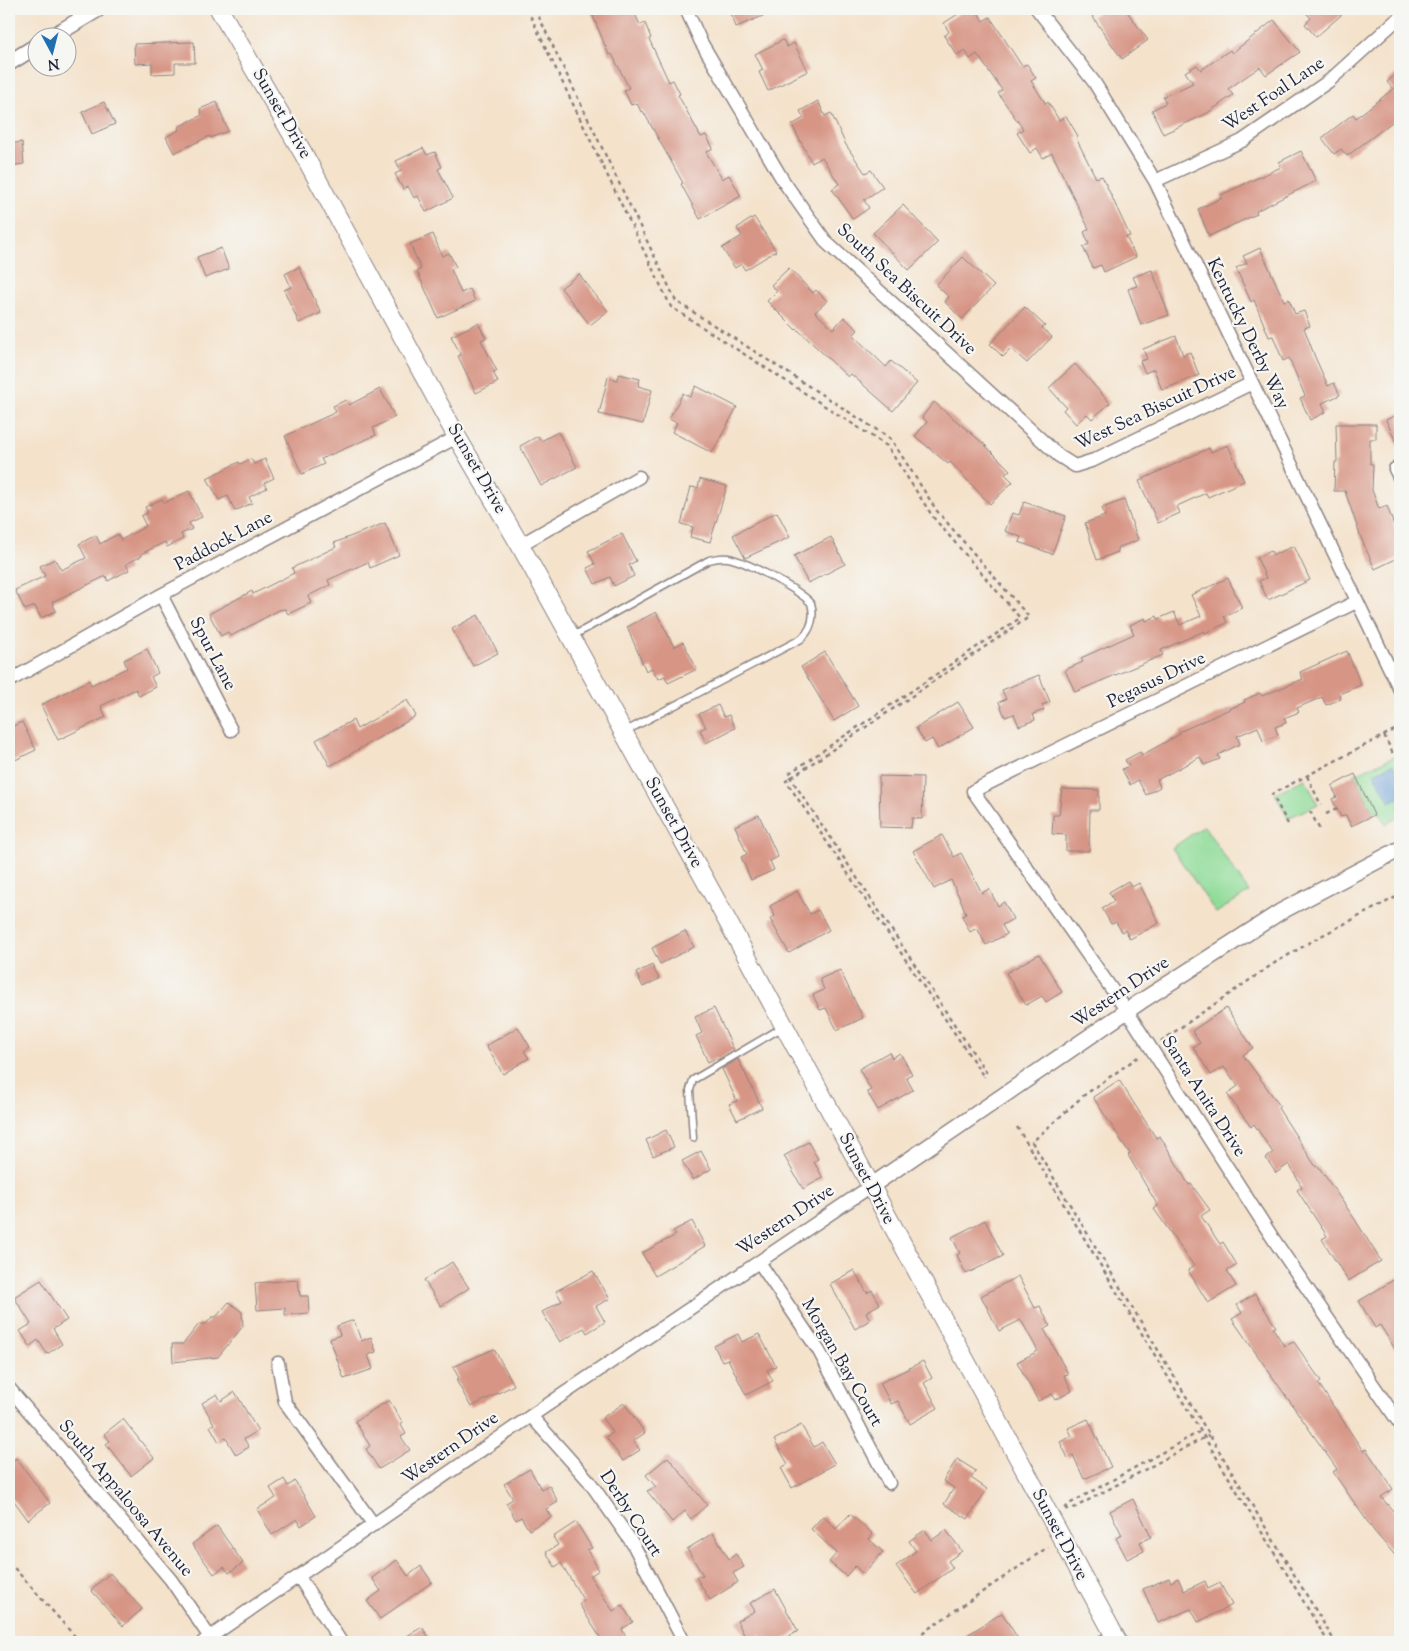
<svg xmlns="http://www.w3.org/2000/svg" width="1409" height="1651" viewBox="0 0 1409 1651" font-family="'Sorts Mill Goudy',serif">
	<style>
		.green { fill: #90dc99; stroke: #597f6a }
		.water { fill: #6b9ed6; stroke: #466088 }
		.building { fill: #d79585 }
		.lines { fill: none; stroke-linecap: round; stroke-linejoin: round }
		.service-casing { stroke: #8b8283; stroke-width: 9 }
		.minor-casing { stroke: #8b8283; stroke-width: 15 }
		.tertiary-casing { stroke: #8b8283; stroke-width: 18 }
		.secondary-casing { stroke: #8b8283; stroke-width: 20 }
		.path { stroke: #8b8283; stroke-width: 2.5; stroke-dasharray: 4 4; stroke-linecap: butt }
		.service { stroke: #fff; stroke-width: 6 }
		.minor { stroke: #fff; stroke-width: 12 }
		.tertiary { stroke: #fff; stroke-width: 15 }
		.secondary { stroke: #fff; stroke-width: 18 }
		.labels { text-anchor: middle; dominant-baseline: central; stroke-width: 4.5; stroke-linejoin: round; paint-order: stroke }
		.street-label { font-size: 18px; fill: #22223b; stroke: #f6f6f2 }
	</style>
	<rect width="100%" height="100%" fill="#f6f6f2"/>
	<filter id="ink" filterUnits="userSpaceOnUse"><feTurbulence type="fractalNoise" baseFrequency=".02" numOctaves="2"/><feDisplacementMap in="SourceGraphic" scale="10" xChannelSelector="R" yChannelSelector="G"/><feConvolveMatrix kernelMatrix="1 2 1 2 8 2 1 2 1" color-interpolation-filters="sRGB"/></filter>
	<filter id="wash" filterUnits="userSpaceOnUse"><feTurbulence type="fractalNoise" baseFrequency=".0096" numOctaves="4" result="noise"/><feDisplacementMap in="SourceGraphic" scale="20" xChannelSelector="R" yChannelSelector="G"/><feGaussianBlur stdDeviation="1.12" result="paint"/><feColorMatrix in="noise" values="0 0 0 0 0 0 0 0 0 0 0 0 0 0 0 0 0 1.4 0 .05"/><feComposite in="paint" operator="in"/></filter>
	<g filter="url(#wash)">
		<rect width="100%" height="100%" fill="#f4e2cb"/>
		<path class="green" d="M1398,755L1400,759V816L1386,824L1378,811L1373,812L1355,774Z
			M1305,779L1318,804L1288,818L1275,793Z
			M1204,826L1249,892L1216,913L1172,848Z"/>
		<path class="water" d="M1393,764L1400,779V797L1390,802L1374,773Z"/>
		<g id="blocks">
			<path class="building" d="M590,9H633L640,25L645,23L651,38L649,39L669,82L673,80L680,94L678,95L701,137L706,135L713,148L706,152L722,179L729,175L741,196L700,219L681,184L683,183L643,111L641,112L637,103L631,105L624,90L629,88L612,54L609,55Z
				M729,9H780L736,27Z
				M966,9H976L983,21L990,17L1022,66L1027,64L1036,78L1031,81L1046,104L1048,102L1059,120L1066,116L1078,136L1076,138L1096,178L1102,176L1130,236L1126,237L1136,257L1104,272L1101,265L1093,268L1083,247L1089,244L1084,232L1089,229L1052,153L1043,158L1037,148L1030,153L1017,133L1023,129L998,93L1002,90L977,54L970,59L965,50L957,55L944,36L949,32L944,23Z
				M1102,9H1125L1148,40L1122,59L1092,16Z
				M1302,9H1348L1316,37L1305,24L1311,18Z
				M1274,20L1300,52L1266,75L1260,67L1228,89L1233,95L1206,114L1163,134L1152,110L1166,103L1163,97L1193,83L1185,72L1197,65L1201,70L1230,50L1232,53Z
				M783,40L787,47L794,43L808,71L768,91L759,72L763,70L755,54Z
				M194,42L195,63H175V73L152,74V63L135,64L134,44Z
				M1400,71V116L1347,156L1341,149L1334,154L1322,138L1353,114L1356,118L1393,89L1387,82Z
				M818,101L825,116L831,113L846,145L865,173L871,170L883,187L864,200L869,208L853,219L832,189L839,184L822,157L812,163L792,125L804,118L800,111Z
				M104,102L115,124L92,134L82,112Z
				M217,102L228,131L210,138V136L174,153L166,137L179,130L178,127L202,115L200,109Z
				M22,142L24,164L9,166V144Z
				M423,148L427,155L435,152L442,167L438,169L453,198L426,212L418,196L414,198L408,186L403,189L395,174L401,171L396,161Z
				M1301,151L1316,181L1256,211L1257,214L1209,236L1198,209L1222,198L1221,195L1281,167L1279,162Z
				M903,205L938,242L909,270L873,233Z
				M754,217L776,251L745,270L741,264L735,268L722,248L742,236L737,228Z
				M433,234L442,256L449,253L456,267L451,269L461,293L470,289L475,301L438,318L417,271L421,269L410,244Z
				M221,248L229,269L205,278L197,257Z
				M1260,248L1284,301L1289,299L1295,314L1304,311L1310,326L1304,328L1315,357L1328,386L1334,383L1340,395L1322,403L1326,412L1310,420L1300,398L1305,396L1289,358L1283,361L1273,336L1269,337L1254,300L1251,302L1236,268L1247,263L1243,256Z
				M963,257L994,286L962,319L945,302L949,297L936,285Z
				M299,267L321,313L299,323L284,290L291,287L285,274Z
				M789,268L813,293L816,290L827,301L815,312L833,329L844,317L858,330L853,335L886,367L891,361L917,383L893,411L851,374L848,377L797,329L796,330L767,301L777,291L771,285Z
				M1152,270L1169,315L1141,325L1128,289L1137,286L1133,277Z
				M579,274L608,311L590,325L561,288Z
				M1025,307L1045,326L1042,328L1052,337L1027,363L1011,349L1003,357L990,344Z
				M478,323L486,338L481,340L497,371L493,372L498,382L476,393L458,356L461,355L451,336Z
				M1176,336L1183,355L1190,352L1199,375L1162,390L1154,369L1145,373L1140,361L1147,359L1143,349Z
				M1075,364L1110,403L1092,419L1087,414L1076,424L1063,410L1066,407L1049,388Z
				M619,374L640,379L638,386L652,390L643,424L599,414L608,377L617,380Z
				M696,386L737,407L712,453L672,432L677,423L669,419L683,393L690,397Z
				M380,389L395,417L373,428L376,435L321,459L324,464L302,474L285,436L336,412L333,406L346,400L349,405Z
				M934,402L984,444L1010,470L1005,474L1013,482L990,504L950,462L948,464L915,436L927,422L922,417Z
				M1400,413V451L1386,420Z
				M1336,424H1376V439H1370V464H1373L1372,490L1379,509L1387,506L1395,528L1400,526V557L1375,569L1361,538L1345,491H1334L1335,462H1337Z
				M558,432L577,467L541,486L520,446L538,436L541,441Z
				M1228,445L1244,481L1208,497L1206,493L1177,506L1180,513L1158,523L1139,481L1209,448L1211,452Z
				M251,459L254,464L265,459L274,478L264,483L267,488L249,497L252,503L235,511L228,496L219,500L207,478L239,462L240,464Z
				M700,479L727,486L710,542L690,537L693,527L681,524L691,487L698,488Z
				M189,491L202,517L189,523L192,529L181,534L183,539L167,547L165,542L141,554L142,556L126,564L129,570L108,581L106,576L52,602L56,611L41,618L35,606L25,610L15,590L45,576L40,566L55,559L61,570L86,558L79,544L96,535L100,544L118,534L121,540L146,526L141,516L148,513L145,507L162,499L164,503Z
				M1124,500L1138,540L1117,548L1118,552L1097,560L1085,523L1105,516L1102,508Z
				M1024,502L1066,516L1052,554L1019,542L1021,537L1005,531L1012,513L1019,515Z
				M777,512L790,537L745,558L733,535Z
				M385,523L399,555L370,568L368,562L328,580L330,585L308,596L311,603L288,614L285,609L279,610L231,636L228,632L221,636L209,614L252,591L253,594L294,573L292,568L336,547L334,543Z
				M622,534L636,561L629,565L634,576L614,586L610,577L595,584L587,568L595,564L588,551Z
				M831,537L845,564L808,583L794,556Z
				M1294,546L1310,580L1268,600L1259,581L1266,578L1257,558L1271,551L1273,555Z
				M1228,578L1242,608L1224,616L1227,623L1205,633L1204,631L1161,650L1163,655L1075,692L1065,670L1083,662L1081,658L1134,634L1130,625L1145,618L1146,621L1157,616L1158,619L1174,612L1180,625L1201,616L1191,595Z
				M656,612L674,647L683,642L697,669L668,683L665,676L658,679L652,668L646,671L627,627Z
				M478,615L498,653L473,666L452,629Z
				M147,649L158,673L151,677L156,687L139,696L136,689L101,706L106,717L58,740L41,705L89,680L91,685L127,668L124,660Z
				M1347,651L1361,685L1339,694L1341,699L1326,705L1322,697L1297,708L1299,712L1284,718L1286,723L1275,727L1278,735L1263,741L1258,727L1237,736L1240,744L1218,755L1220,759L1204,765L1200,757L1157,780L1160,787L1146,795L1138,780L1130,785L1122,769L1129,766L1125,760L1140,752L1142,755L1180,734L1179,732L1245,702L1244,700L1260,693L1262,696L1303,679L1300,672Z
				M825,652L858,706L834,721L801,667Z
				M1039,675L1050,702L1042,705L1044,710L1033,714L1035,720L1019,726L1014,714L1005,717L999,702L1006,699L1002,690Z
				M407,700L416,716L330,766L316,740L353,720L357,729Z
				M958,702L974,727L938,749L932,739L925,743L916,728Z
				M718,705L724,717L729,715L735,728L706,743L700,730L706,727L699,714Z
				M22,722L36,750L9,763V728Z
				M1355,774L1374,815L1351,826L1346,815L1341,817L1332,799L1337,797L1332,786Z
				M879,776L923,777L922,819L912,818L911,828L880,827Z
				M1062,789L1099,790V810H1090L1089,851H1066V835L1052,834L1053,815H1059Z
				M759,815L778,857L770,861L774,870L751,880L741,857L747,854L735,826Z
				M942,835L954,857L961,853L982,893L989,889L998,906L1004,902L1013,919L1002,925L1007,934L986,945L977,928L970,932L962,916L966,914L962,903L951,880L934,889L913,851Z
				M1128,881L1132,887L1139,883L1159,923L1130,939L1125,930L1122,932L1116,922L1111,924L1102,908L1114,901L1109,892Z
				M797,891L810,914L818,910L829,930L789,953L770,919L775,916L770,906Z
				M685,931L694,947L660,964L652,948Z
				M1039,954L1062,992L1046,1002L1042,996L1026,1005L1006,973Z
				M652,965L659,979L643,987L636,973Z
				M840,970L863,1018L837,1030L826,1008L820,1010L813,995L824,990L820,979Z
				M714,1008L734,1050L717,1060L716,1058L708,1062L696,1036L702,1033L695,1017Z
				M1226,1008L1253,1048L1243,1055L1280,1106L1278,1108L1316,1167L1318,1166L1354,1218L1381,1261L1348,1281L1322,1239L1327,1236L1297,1190L1302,1187L1289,1164L1276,1173L1266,1158L1273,1153L1254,1124L1251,1127L1227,1094L1238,1086L1224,1067L1211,1075L1193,1047L1200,1043L1192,1031Z
				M518,1027L530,1047L524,1051L529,1058L503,1074L486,1046Z
				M889,1052L892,1058L900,1053L912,1074L906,1077L913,1090L878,1110L867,1092L871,1090L859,1069Z
				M738,1059L762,1108L737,1120L729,1104L737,1101L722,1069Z
				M1119,1080L1156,1138L1160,1136L1189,1185L1191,1184L1210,1210L1201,1216L1220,1244L1223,1242L1237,1265L1227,1271L1236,1286L1208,1303L1188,1270L1194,1266L1154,1209L1158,1206L1128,1155L1130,1154L1093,1097Z
				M666,1130L674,1147L653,1156L646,1140Z
				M808,1142L818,1159L814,1162L823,1178L803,1189L784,1156Z
				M701,1151L711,1169L693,1180L682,1161Z
				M985,1220L1003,1256L966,1274L957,1255L960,1253L952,1237Z
				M692,1221L705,1246L655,1276L642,1253L676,1235L673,1231Z
				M452,1262L469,1288L441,1306L424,1280Z
				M854,1270L867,1293L872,1290L880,1304L866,1312L870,1320L855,1329L830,1284Z
				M593,1271L610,1299L596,1306L605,1322L587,1333L584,1328L560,1342L542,1312L562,1301L556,1291Z
				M1018,1276L1035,1308L1040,1306L1050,1326L1044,1329L1068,1374L1064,1375L1072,1391L1055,1400L1052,1394L1038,1401L1017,1362L1038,1351L1021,1320L999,1331L981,1296Z
				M1400,1276V1357L1380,1325L1375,1328L1359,1301Z
				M41,1280L67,1320L53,1329L62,1344L47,1354L38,1340L30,1346L20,1331L31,1324L14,1297Z
				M298,1280L300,1296H308L309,1313L285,1315V1308L257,1310L255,1283Z
				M1255,1294L1276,1327L1273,1328L1284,1346L1294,1342L1321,1381L1318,1383L1363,1451L1366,1449L1393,1489L1381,1497L1400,1519V1561L1374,1531L1333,1472L1337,1469L1232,1319L1242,1313L1237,1305Z
				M229,1302L242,1312L243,1326L218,1357L173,1362L172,1344H183L199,1324H206L212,1317H216Z
				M354,1320L361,1341L371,1337L376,1352L368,1355L373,1369L344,1379L330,1339L340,1335L337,1326Z
				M738,1334L742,1342L759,1334L776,1366L767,1370L773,1381L746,1395L728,1359L722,1361L714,1346Z
				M494,1349L514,1385L471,1407L456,1380L459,1378L453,1367Z
				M923,1361L932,1378L924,1383L938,1408L910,1424L898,1401L891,1404L880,1383Z
				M235,1392L258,1431L244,1439L249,1447L236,1455L226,1438L219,1442L210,1426L214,1424L202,1403L217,1394L221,1401Z
				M389,1400L403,1423L401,1425L406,1434L401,1437L410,1450L379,1469L366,1449L370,1446L355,1421Z
				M624,1403L645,1433L633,1441L640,1450L623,1461L606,1437L613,1433L602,1418Z
				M123,1419L154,1458L131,1476L106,1444L110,1441L104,1434Z
				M1088,1419L1111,1467L1084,1479L1073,1455L1068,1458L1060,1442L1072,1436L1068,1428Z
				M801,1425L814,1447L822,1442L835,1464L792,1488L781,1468L788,1464L774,1440Z
				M668,1457L707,1505L691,1519L685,1511L672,1522L647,1491L656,1487L646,1475Z
				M16,1458L50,1503L28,1520L9,1494V1464Z
				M957,1459L976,1471L971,1478L987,1489L968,1519L944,1504L954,1488L943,1481Z
				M530,1469L541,1489L549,1485L558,1502L546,1509L551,1517L529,1530L521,1517L516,1520L506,1503L513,1499L504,1484Z
				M284,1479L288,1486L295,1481L316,1516L301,1526L297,1519L272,1535L257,1509L276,1498L270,1488Z
				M1133,1499L1151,1537L1140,1542L1144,1551L1127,1559L1116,1538L1122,1535L1110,1511Z
				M850,1514L873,1534L869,1539L883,1552L863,1574L855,1566L846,1576L829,1562L837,1553L811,1529L823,1516L836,1529Z
				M576,1522L592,1548L587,1550L599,1570L590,1576L613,1611L622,1605L633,1622L622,1629L626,1637L618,1642H603L579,1604L584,1601L561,1563L555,1567L546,1552L558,1545L553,1537Z
				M217,1526L243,1563L229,1573L224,1567L214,1574L192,1544Z
				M925,1530L932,1540L946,1530L962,1551L948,1561L953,1568L917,1594L896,1566L916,1551L909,1541Z
				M713,1533L729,1559L736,1554L744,1567L733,1573L738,1582L710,1600L696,1577L703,1575L687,1549Z
				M397,1560L408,1576L421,1566L432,1582L380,1619L367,1601L381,1591L372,1578Z
				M110,1573L142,1609L123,1626L91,1590Z
				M1169,1578L1171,1582L1178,1578L1184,1591L1205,1581L1208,1589L1220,1583L1232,1605L1198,1622L1191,1609L1158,1623L1143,1589Z
				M775,1589L798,1631L778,1642H764L760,1635L748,1642L737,1621L755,1611L750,1603Z
				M1002,1613L1020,1642H956Z
				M422,1627L432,1642H397Z"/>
		</g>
	</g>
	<g filter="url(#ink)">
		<use href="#blocks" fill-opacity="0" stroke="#8b8283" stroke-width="1"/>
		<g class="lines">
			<g class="service-casing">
				<path id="service" d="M571,637L709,560C716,558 722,557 728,558C746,561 799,590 811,603C815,617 811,630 801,639L624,732
					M693,1138L690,1090L693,1080L783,1027"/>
			</g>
			<g class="minor-casing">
				<path id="minor" d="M686,9L701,42L784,182L827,243L1059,456L1075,466L1094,460L1252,383
					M1037,9L1094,82L1155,181L1400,690
					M1155,181L1242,141L1329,81L1400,17
					M1400,467L1395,469L1400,479
					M520,545L639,477
					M161,595L231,730
					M1356,602L973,791L1127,1011L1274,1240L1400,1424
					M9,681L161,595L457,437
					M759,1262L819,1351L889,1483
					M278,1363L285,1402L374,1525
					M9,1388L171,1580L209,1636
					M531,1416L589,1481L633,1544L684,1642
					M299,1577L341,1642
					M203,1642L531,1416L871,1186
					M1102,1642L1114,1636"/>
			</g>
			<g class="tertiary-casing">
				<path id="tertiary" d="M50,38L98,9
					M9,63L38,45
					M871,1186L1140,1002L1280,912L1400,849"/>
			</g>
			<g class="secondary-casing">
				<path id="secondary" d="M219,9L303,153L457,437L520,545L716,900L1118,1642"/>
			</g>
			<path class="path" d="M527,9L671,307L887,446L933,517L1020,618L788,774L986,1072L984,1077
				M535,9L676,301L891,439L937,511L1029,617L786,781L984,1077
				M1384,735L1394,756
				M1307,776L1321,805
				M1310,811L1321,832
				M1326,814L1337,809
				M1288,824L1272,794L1400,727
				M1161,1041L1273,964L1321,936L1400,895
				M1138,1057L1083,1096L1032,1142L1335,1642
				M1017,1127L1328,1642
				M1065,1509H1072L1209,1435
				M1065,1509L1069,1504L1199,1432
				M9,1562L80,1642
				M909,1642L1048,1547"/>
			<use href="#service" class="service"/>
			<use href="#minor" class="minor"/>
			<use href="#tertiary" class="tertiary"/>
			<use href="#secondary" class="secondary"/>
		</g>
	</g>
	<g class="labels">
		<g class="street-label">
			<text transform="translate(1274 95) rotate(-34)">West Foal Lane</text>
			<text transform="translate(281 114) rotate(60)">Sunset Drive</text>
			<text transform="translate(906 290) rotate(43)">South Sea Biscuit Drive</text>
			<text transform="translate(1247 334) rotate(64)">Kentucky Derby Way</text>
			<text transform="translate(1156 409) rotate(-25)">West Sea Biscuit Drive</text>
			<text transform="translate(476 469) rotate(60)">Sunset Drive</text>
			<text transform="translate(224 542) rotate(-28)">Paddock Lane</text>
			<text transform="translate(212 654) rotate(62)">Spur Lane</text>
			<text transform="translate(1157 681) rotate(-26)">Pegasus Drive</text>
			<text transform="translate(673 823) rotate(61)">Sunset Drive</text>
			<text transform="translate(1121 993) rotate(-34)">Western Drive</text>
			<text transform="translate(1203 1097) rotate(57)">Santa Anita Drive</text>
			<text transform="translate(866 1179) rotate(62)">Sunset Drive</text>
			<text transform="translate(786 1221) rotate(-34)">Western Drive</text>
			<text transform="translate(841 1363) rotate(60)">Morgan Bay Court</text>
			<text transform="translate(451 1449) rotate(-35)">Western Drive</text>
			<text transform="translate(125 1499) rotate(50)">South Appaloosa Avenue</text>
			<text transform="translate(630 1514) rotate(57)">Derby Court</text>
			<text transform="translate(1059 1535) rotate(62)">Sunset Drive</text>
		</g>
	</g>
	<rect width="1409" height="1651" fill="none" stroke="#f6f6f2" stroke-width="30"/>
	<g transform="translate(52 52) rotate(173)"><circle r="24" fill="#f6f6f2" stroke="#a1a1a9"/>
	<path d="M0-4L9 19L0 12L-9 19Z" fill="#1f6fb2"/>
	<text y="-8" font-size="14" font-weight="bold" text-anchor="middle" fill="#22223b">N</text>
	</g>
</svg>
